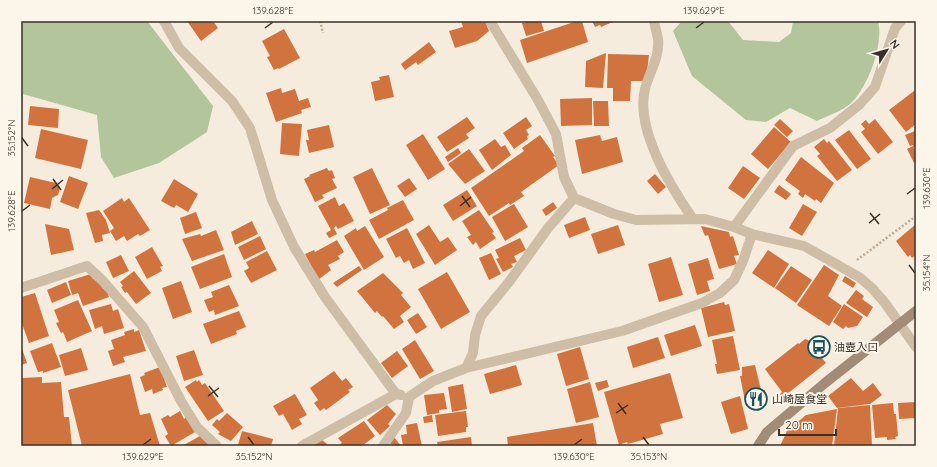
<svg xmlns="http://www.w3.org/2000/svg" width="937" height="467" viewBox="0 0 937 467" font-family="Quicksand,'Noto Sans JP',sans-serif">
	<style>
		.green { fill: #b2c59b }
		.building { fill: #d1733f }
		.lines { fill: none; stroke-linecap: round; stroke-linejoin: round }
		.path { stroke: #baa891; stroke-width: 2.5; stroke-dasharray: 2 2; stroke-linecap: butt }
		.street { stroke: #cebda7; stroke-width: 10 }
		.secondary { stroke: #a28c78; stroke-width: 10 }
		.ticks { fill: none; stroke: #3a3028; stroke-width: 1.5 }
		.labels { text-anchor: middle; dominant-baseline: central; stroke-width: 4; stroke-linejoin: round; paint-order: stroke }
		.poi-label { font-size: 11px; fill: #3a3028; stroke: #fbf5ea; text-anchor: start }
		.neatline { fill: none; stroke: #3a3028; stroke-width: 1.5 }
		.ticks-label { font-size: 10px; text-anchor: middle; fill: #3a3028 }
	</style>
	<rect width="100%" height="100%" fill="#f5ecdd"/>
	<path class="green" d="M21,21H147L213,106L207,132L159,163L114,178L101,157L97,115L23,94L21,127Z
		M682,21H728L743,40L779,42L791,33L793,21H878C884,44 868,88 850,104C842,111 827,116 817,121L790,108L766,122L746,120L692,76L673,31Z"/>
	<path class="building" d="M187,21H213L218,28L201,41Z
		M461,21H485L489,31L477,41L455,48L449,31L463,27Z
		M530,21H541L544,31L526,36L522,23Z
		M577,21H582L588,42L527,63L520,40Z
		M592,21H615L601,27L600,25L595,27Z
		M284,29L300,58L279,69L278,68L274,70L267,57L270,56L262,41Z
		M429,42L436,52L418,65L416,62L405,70L401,64Z
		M606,53L603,88L585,87L586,61Z
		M608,54L649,55L646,81H631L630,101H613V88H607Z
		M389,75L394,97L375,101L371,82L380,80L379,77Z
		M281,88L282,93L295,89L299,101L308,98L311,107L301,110L302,113L276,122L266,93Z
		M914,91L916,94V124L906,132L889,110Z
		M592,98V125L561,126L560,99Z
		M593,101H608L609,126H594Z
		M30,106L59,109L58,128L28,125Z
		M467,117L475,128L466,134L469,138L447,152L437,137Z
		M526,117L532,126L526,130L529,135L527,136L528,139L514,149L503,133Z
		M780,119L793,131L787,137L774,125Z
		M875,119L893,142L878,154L861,132L865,129L861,124L866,120L869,124Z
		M282,123L302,124L299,156L280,154Z
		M329,125L334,147L309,153L306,140H309L307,130Z
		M774,127L791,142L768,169L751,154Z
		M916,128V148H914L913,145L910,146L905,135L915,131L914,129Z
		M41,129L88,140L81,169L35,158Z
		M849,130L871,159L857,169L835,140Z
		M423,134L445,169L428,180L406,145Z
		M540,135L555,156L553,157L559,165L521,192L524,196L510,205L509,203L489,216L471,188L524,151L522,148Z
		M600,135L602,141L617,137L623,162L582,174L575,140Z
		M495,139L501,147L505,145L511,155L492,170L479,150Z
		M824,139L827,143L829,141L852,170L837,181L817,156L820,154L814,147Z
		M913,146L916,153V162L914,163L907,149Z
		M458,148L461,153L448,162L445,157Z
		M469,149L485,171L465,184L448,164Z
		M801,157L834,183L821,203L816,199L815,201L805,194L803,198L798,194L800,191L785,180Z
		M743,166L760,178L744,199L728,188Z
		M327,168L329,171L332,170L335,178L332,179L337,188L322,195L324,198L315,202L304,179L310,176L309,175Z
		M372,168L390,205L370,214L353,177Z
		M655,174L666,187L658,194L647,181Z
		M69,176L88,183L78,209L60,202Z
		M30,177L56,183L60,188L58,195L52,198L50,209L24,203Z
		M409,178L417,189L405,197L397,186Z
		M174,179L198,194L188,212L176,205L174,208L161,201Z
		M779,185L791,194L786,200L774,192Z
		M467,190L477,206L453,221L443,205Z
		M335,197L339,206L344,203L354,221L338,229L336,226L334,228L337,234L329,238L326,233L331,230L318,206Z
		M122,198L124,202L129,198L150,230L140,236L138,234L127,241L124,236L116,241L110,231L114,228L103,211Z
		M403,200L414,220L379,239L369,220L388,210L387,208Z
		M553,202L557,208L546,216L542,210Z
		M514,204L528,227L505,241L492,217Z
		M803,204L817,212L802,236L789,228Z
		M99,210L106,220L110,233L102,235L103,241L95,243L86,213Z
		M479,210L494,232L492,233L496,238L480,249L476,242L473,245L467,237L471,235L462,221Z
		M196,212L202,228L185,234L180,218Z
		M585,217L590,230L569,238L564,225Z
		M252,221L258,234L235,245L231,232Z
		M45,224L69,229L74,250L51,255Z
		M916,224V255L912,258L910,255L908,257L896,241Z
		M429,225L440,242L448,237L457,250L435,265L416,234Z
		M618,225L625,245L598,254L591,234Z
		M365,226L384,257L364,270L344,236L356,228L357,231Z
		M701,226L729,232L730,237L733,236L739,255L734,256L737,264L719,269L708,235L705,236Z
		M407,228L425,263L413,269L409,260L404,263L400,256L396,258L386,239Z
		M216,230L224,250L192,261L182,239L200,234L201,236Z
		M260,236L266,249L244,260L238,247Z
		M520,238L526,250L514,256L517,262L511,264L513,267L503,272L496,259L499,258L495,250Z
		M337,240L344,252L338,256L340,259L328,265L331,270L318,280L305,254L314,250L315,252Z
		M152,247L163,266L160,267L162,271L147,279L135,257Z
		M768,250L789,264L774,288L752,273Z
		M267,251L277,270L251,283L244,271L249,268L246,262Z
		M491,253L501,274L489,280L479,258Z
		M224,254L232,277L200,289L191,267Z
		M121,255L129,271L113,278L106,262Z
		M671,257L683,295L659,302L648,264Z
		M708,258L714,279L707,281L710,291L697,295L688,264Z
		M824,265L839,275L828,296L842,306L829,326L797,305Z
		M359,266L362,270L337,287L333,283Z
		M791,266L812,280L796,303L775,288Z
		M134,271L151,293L136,304L127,292L125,293L121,287L123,286L120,282Z
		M447,272L470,312L441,329L418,289Z
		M383,273L403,293L401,295L411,307L400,316L404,322L394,329L383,316L382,317L377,311L375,313L357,291Z
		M91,274L93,279L97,277L103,289L106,288L109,297L83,306L78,293L72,295L68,281Z
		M845,276L856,283L853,288L842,281Z
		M181,281L192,312L173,319L162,288Z
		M66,282L71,295L52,303L47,290Z
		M229,285L239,306L215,315L214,310L209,312L204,300L213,297L211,292Z
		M856,290L864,296L862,299L873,307L867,317L846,303Z
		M35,293L49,336L29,343L21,321V297Z
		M78,300L92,331L67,342L63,332L61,333L56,323L59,322L54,310Z
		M724,302L725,305L729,304L735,331L708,337L701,308Z
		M111,304L113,311L118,309L124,328L104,334L102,326L95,329L89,310Z
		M844,304L863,317L857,326L848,328L846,326L843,329L833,322Z
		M239,311L246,327L236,331L237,334L211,344L203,324Z
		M418,313L427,327L416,334L407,320Z
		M695,325L702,346L671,356L664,335Z
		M134,329V332L139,330L146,351L123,357L125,362L113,366L108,351L114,349L111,340L125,335L124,332Z
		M733,336L740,370L717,374L715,364H717L712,340Z
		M658,337L665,358L633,368L627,347Z
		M805,339L808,340L826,363L782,398L779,395L782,392L765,369L798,343L799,344Z
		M415,340L434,371L420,379L402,349Z
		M52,343L61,367L43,373V371L38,372L30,351Z
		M21,346L27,363L21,365Z
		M580,347L589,379L566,386L557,354Z
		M81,348L88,370L65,376L59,355Z
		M194,350L203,375L184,381L176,356Z
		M397,351L408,366L392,378L381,363Z
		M516,365L522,385L490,394L484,374Z
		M755,365L761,390H765L767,402L746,406L740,376H742V367Z
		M160,367L167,387L162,388L163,390L153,394L152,389L145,392L140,377L145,375L144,373Z
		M334,371L342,381L346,378L353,387L348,390L350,392L326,410L324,408L320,411L314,403L318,400L310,388Z
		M670,373L683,418L660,424L663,434L628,444L627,442L619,445L604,392Z
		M130,374L140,415L150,413L160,446H82L68,390Z
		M42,377V383L61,382L64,417H69L72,446H21V378Z
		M851,378L863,391L873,383L882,395L870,404L837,408L828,396Z
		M196,380L197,382L199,380L202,385L205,383L224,411L208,421L185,387Z
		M607,380L609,387L598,391L595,383Z
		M590,382L599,417L576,423L567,389Z
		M463,384L467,409L452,412L448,387Z
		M444,393L447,409L439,410V413L427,415L424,395Z
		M295,394L307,415L299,419L302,424L292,430L283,414L279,416L273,406Z
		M740,396L748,429L731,434L721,402Z
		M916,402V418L899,419L898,403Z
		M893,403L894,414H896L898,436L895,437L896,439L887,440V437L875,438L872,405Z
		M387,405L396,414L388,424L390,426L380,435L367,420Z
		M870,405L872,446H834L838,408Z
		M837,409L832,446H780L787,431L806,415Z
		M180,411L184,419L186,417L195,432L171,446L165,436L168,434L161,419L168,415L170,417Z
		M466,411L468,427H466V432L438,436L435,415Z
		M227,413L243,427L231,441L218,434L220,432L212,425L217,419L219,421Z
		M432,415L433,422L424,423L423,417Z
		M364,421L375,436L362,446H341L340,444L342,443L338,438Z
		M417,423L422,446H403L401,435L407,434L406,425Z
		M593,423L597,446H508L507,437Z
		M242,431L273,439L271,446L238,445Z
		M200,436L211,446H182Z
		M394,437L401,446L390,444Z
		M471,437L472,446H438L437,442Z
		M320,438L327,444L326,446H313Z"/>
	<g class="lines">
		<path class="path" d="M320,21L323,33
			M857,260L916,216"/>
		<path class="street" d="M164,21L179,48L232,101L250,128L272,200L294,247L325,297L396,394
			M490,21L538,100L556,134L564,177L574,198L614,214L636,220L705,219L734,227L752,234L804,246L859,277L872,288L885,303L916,347
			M654,21C655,27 657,33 658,39C660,57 649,73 645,89C635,130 671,187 693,219
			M734,227L793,146L830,128L860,104L875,87L895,28L901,21
			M21,288L87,266L103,281L143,327L181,401L197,427L217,446
			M466,368L473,353L475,335L481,316L509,282L548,228L574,198
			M302,446L396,394L401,395
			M383,446L406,413L409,397L433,381L466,368L622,331L702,303L720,293L734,280L743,261L752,234"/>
		<path class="secondary" d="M758,446L767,432L825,383L916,311"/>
	</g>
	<path class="ticks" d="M265,28L273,22M696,28L704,22M22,138L28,146M53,179L61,190M52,189L63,180M907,194L915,188M462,196L470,207M460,206L471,197M22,211L30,205M870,213L879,224M869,223L880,214M909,265L915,273M209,386L218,397M208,396L219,388M618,403L626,414M616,413L628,405M248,437L254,445M643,437L649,445M143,445L151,439M574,445L582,439"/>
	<defs>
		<g id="bus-ring" transform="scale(1.15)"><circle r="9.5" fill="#fbf5ea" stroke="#1a5360" stroke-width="1.5"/><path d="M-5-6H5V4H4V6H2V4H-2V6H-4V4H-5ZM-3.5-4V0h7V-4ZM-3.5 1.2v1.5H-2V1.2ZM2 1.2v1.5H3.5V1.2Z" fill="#1a5360"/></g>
		<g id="restaurant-ring" transform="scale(1.15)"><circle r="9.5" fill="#fbf5ea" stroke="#1a5360" stroke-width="1.5"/><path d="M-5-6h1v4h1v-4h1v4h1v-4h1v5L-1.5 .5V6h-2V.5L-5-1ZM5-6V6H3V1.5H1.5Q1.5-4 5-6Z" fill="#1a5360"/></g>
	</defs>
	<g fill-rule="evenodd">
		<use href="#bus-ring" x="819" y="347"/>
		<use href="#restaurant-ring" x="756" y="399"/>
	</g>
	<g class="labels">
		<g class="poi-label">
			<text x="834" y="347">油壺入口</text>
			<text x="772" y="399">山崎屋食堂</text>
		</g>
	</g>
	<rect width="937" height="467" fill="none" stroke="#fbf5ea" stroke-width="44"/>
	<g transform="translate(887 50) rotate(53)" stroke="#fbf5ea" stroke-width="3" paint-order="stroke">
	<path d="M0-3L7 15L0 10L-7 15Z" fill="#3a3028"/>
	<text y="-6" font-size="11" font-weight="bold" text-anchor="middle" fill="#3a3028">N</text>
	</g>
	<path d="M779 429v6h57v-6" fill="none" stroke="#3a3028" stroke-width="2"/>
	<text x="785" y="429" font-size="12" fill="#3a3028" stroke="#fbf5ea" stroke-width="3" paint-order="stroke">20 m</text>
	<rect x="22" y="22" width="893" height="423" class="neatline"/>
	<g class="ticks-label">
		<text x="273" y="14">139.628°E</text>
		<text x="704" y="14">139.629°E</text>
		<text transform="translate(11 138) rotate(-90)" y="4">35.152°N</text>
		<text transform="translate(926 188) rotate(-90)" y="4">139.630°E</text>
		<text transform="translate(11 211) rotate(-90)" y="4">139.628°E</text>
		<text transform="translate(926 273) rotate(-90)" y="4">35.154°N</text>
		<text x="143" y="460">139.629°E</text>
		<text x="254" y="460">35.152°N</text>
		<text x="574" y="460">139.630°E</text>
		<text x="649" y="460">35.153°N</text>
	</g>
</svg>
